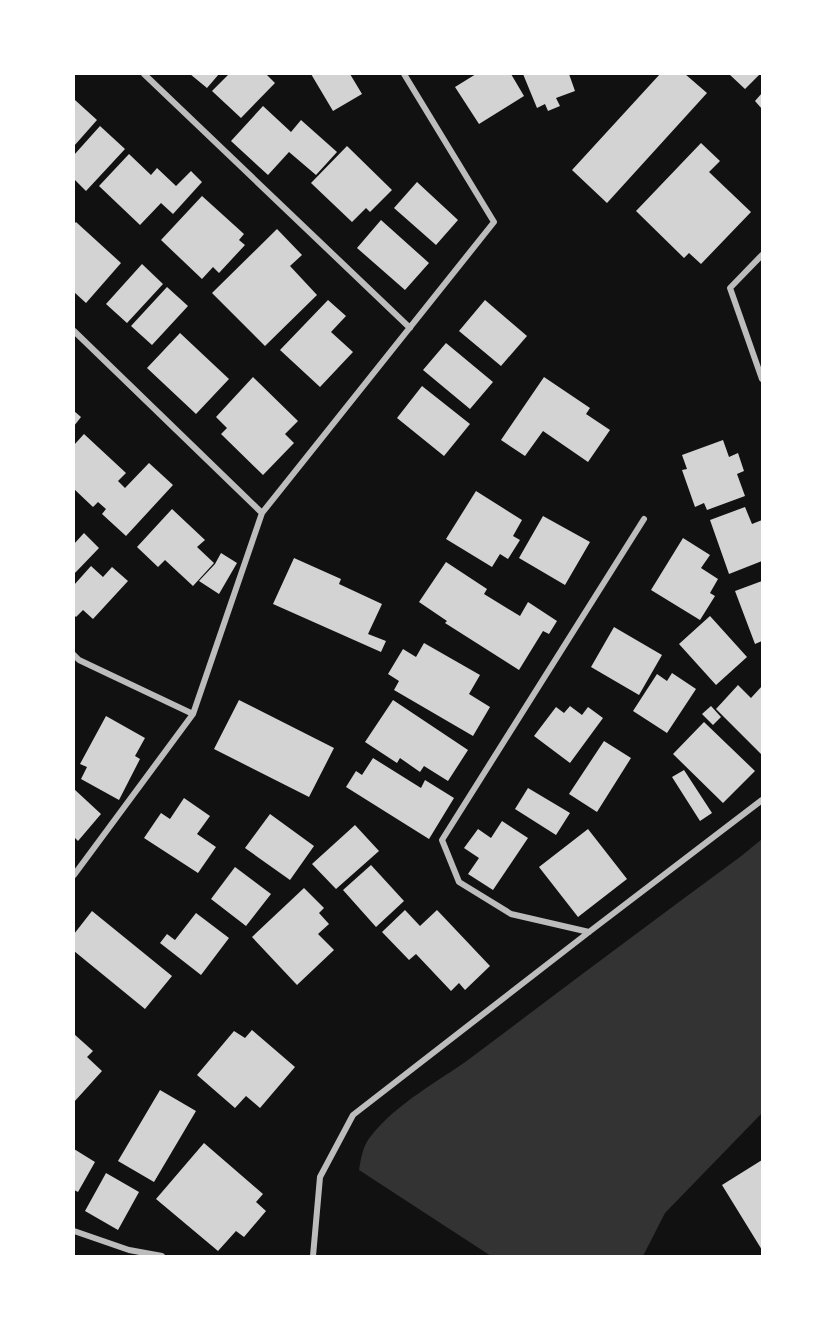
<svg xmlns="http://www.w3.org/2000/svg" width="836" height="1330" viewBox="0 0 836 1330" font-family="'Work Sans',sans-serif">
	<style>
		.water { fill: #333 }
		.building { fill: #d3d3d3 }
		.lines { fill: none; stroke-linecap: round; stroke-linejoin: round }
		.minor { stroke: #bcbcbc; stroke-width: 6 }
	</style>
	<rect width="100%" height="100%" fill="#111"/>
	<path class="water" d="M762,839V1113L665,1213L643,1256H491L359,1170C361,1158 363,1145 371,1136C398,1102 438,1082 472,1057C561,990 650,923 740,857Z"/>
	<path class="building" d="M190,74H219L207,88Z
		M229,74H266L275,83L241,118L212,91Z
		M311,74H350L362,94L333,111Z
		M476,74H511L524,96L479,124L455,87Z
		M523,74H569L575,91L556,98L560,106L548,111L545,104L537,108Z
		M660,74H685L707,93L607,203L572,170Z
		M729,74H760L745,89Z
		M762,93V109L755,101Z
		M75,100L97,120L74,146V102Z
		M263,106L291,132L301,120L337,152L316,175L289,152L268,175L231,141Z
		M100,126L125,149L86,191L74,179V155Z
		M701,143L720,161L709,172L751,212L701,264L689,253L684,258L636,211Z
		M347,146L392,190L370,212L366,208L352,222L311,183Z
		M129,154L151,175L157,168L176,186L191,171L202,182L173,214L161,203L140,225L99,186Z
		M417,182L458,220L436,245L394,208Z
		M202,196L244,234L239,240L245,245L219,273L213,267L202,279L161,240Z
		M381,220L429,263L405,290L357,248Z
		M76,222L121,263L86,303L74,292V224Z
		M277,229L302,255L290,266L317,295L265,346L212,293Z
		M142,264L163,284L127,323L106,304Z
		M167,287L188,306L152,345L131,326Z
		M328,300L346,316L331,332L353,352L320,387L280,350Z
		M485,300L527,336L501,366L459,331Z
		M180,333L229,379L196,414L147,368Z
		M446,343L493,382L470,409L423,370Z
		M253,377L298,421L285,434L294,443L263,475L221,434L227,428L216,417Z
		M544,377L590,408L586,414L610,430L588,462L543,431L525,456L501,440Z
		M422,386L470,424L444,456L397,418Z
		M74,411L81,417L74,426Z
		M84,434L126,473L118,481L125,488L149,463L173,485L126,536L102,514L106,509L98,502L93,507L74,489V445Z
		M723,440L729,457L738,453L744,471L737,474L745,496L707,510L704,503L695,507L682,470L687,469L682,455Z
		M476,491L522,520L513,536L520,540L508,559L500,554L492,567L446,539Z
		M745,507L752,524L762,520V561L729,574L710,520Z
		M172,509L205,540L197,547L214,563L193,586L165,560L158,567L137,547Z
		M543,516L590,542L565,585L519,558Z
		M84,533L99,548L74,574V544Z
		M683,538L710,555L701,568L718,579L710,593L715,596L700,620L651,590Z
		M221,553L237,563L219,594L199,581L215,564Z
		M294,558L341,579L339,584L382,604L368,634L386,641L381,652L273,604Z
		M446,562L487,589L484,594L520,616L528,602L557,621L549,634L543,631L519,670L445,623L447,621L419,602Z
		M91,566L103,577L112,567L128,581L93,619L83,610L76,617L74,615V585Z
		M762,581V641L755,644L735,591Z
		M710,616L747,657L716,685L679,644Z
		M614,627L662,655L639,695L591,667Z
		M424,643L480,675L469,694L490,707L473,736L394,690L399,681L388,674L403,649L416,657Z
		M672,673L696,689L667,733L633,711L657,674L667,681Z
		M738,685L751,698L762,686V755L716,709Z
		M239,700L334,748L309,797L214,749Z
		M393,700L468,750L448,781L424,766L420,772L400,758L397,763L365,742Z
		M570,706L582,715L588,707L603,718L570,763L534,736L556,707L564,713Z
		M711,706L721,717L713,725L702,714Z
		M106,716L145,738L135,756L140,759L119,800L81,779L87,767L80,764Z
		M704,722L755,771L723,803L673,754Z
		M604,741L631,758L597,812L569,794Z
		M373,758L421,788L425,780L454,798L429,839L346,787L356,771L362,775Z
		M684,770L712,813L700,821L672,777Z
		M528,788L570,813L556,835L515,809Z
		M74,789L101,814L78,841L74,837Z
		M184,798L210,816L197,834L216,847L198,873L144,838L161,813L170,819Z
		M270,814L314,846L290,880L245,848Z
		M502,821L528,838L493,890L468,874L479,858L464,848L478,829L491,838Z
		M355,825L379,851L336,889L312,864Z
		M588,829L627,879L578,917L539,867Z
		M371,865L404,901L376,927L343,890Z
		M235,867L271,894L246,926L211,899Z
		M304,888L324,908L319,913L329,924L318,934L334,950L297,985L252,937Z
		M405,910L420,926L437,910L490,966L465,990L459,983L451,991L416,954L409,960L382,932Z
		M92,911L172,976L145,1009L74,951V934Z
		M196,913L229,938L201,975L160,943L167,934L175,940Z
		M252,1030L295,1067L260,1108L246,1096L235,1108L197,1075L234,1031L245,1038Z
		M74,1034L93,1051L87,1057L102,1071L74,1102Z
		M160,1090L196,1111L154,1182L118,1161Z
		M204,1143L263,1194L256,1202L266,1211L244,1237L236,1231L218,1251L156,1199Z
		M74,1149L95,1162L78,1192L74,1190Z
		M762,1160V1250L722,1185Z
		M106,1173L139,1192L118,1230L85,1211Z"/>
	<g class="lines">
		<path class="minor" d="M144,74L410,328
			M762,255L730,288L762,379
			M74,331L262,513
			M74,655L79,660L193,714
			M74,875L193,714L262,513L494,222L404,74
			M589,932L511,914L459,882L442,840L644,519
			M74,1231L129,1250L162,1256
			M313,1256L320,1177L353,1115L589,932L762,800"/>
	</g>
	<rect width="836" height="1330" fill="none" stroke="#ffffff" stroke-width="150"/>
</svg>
